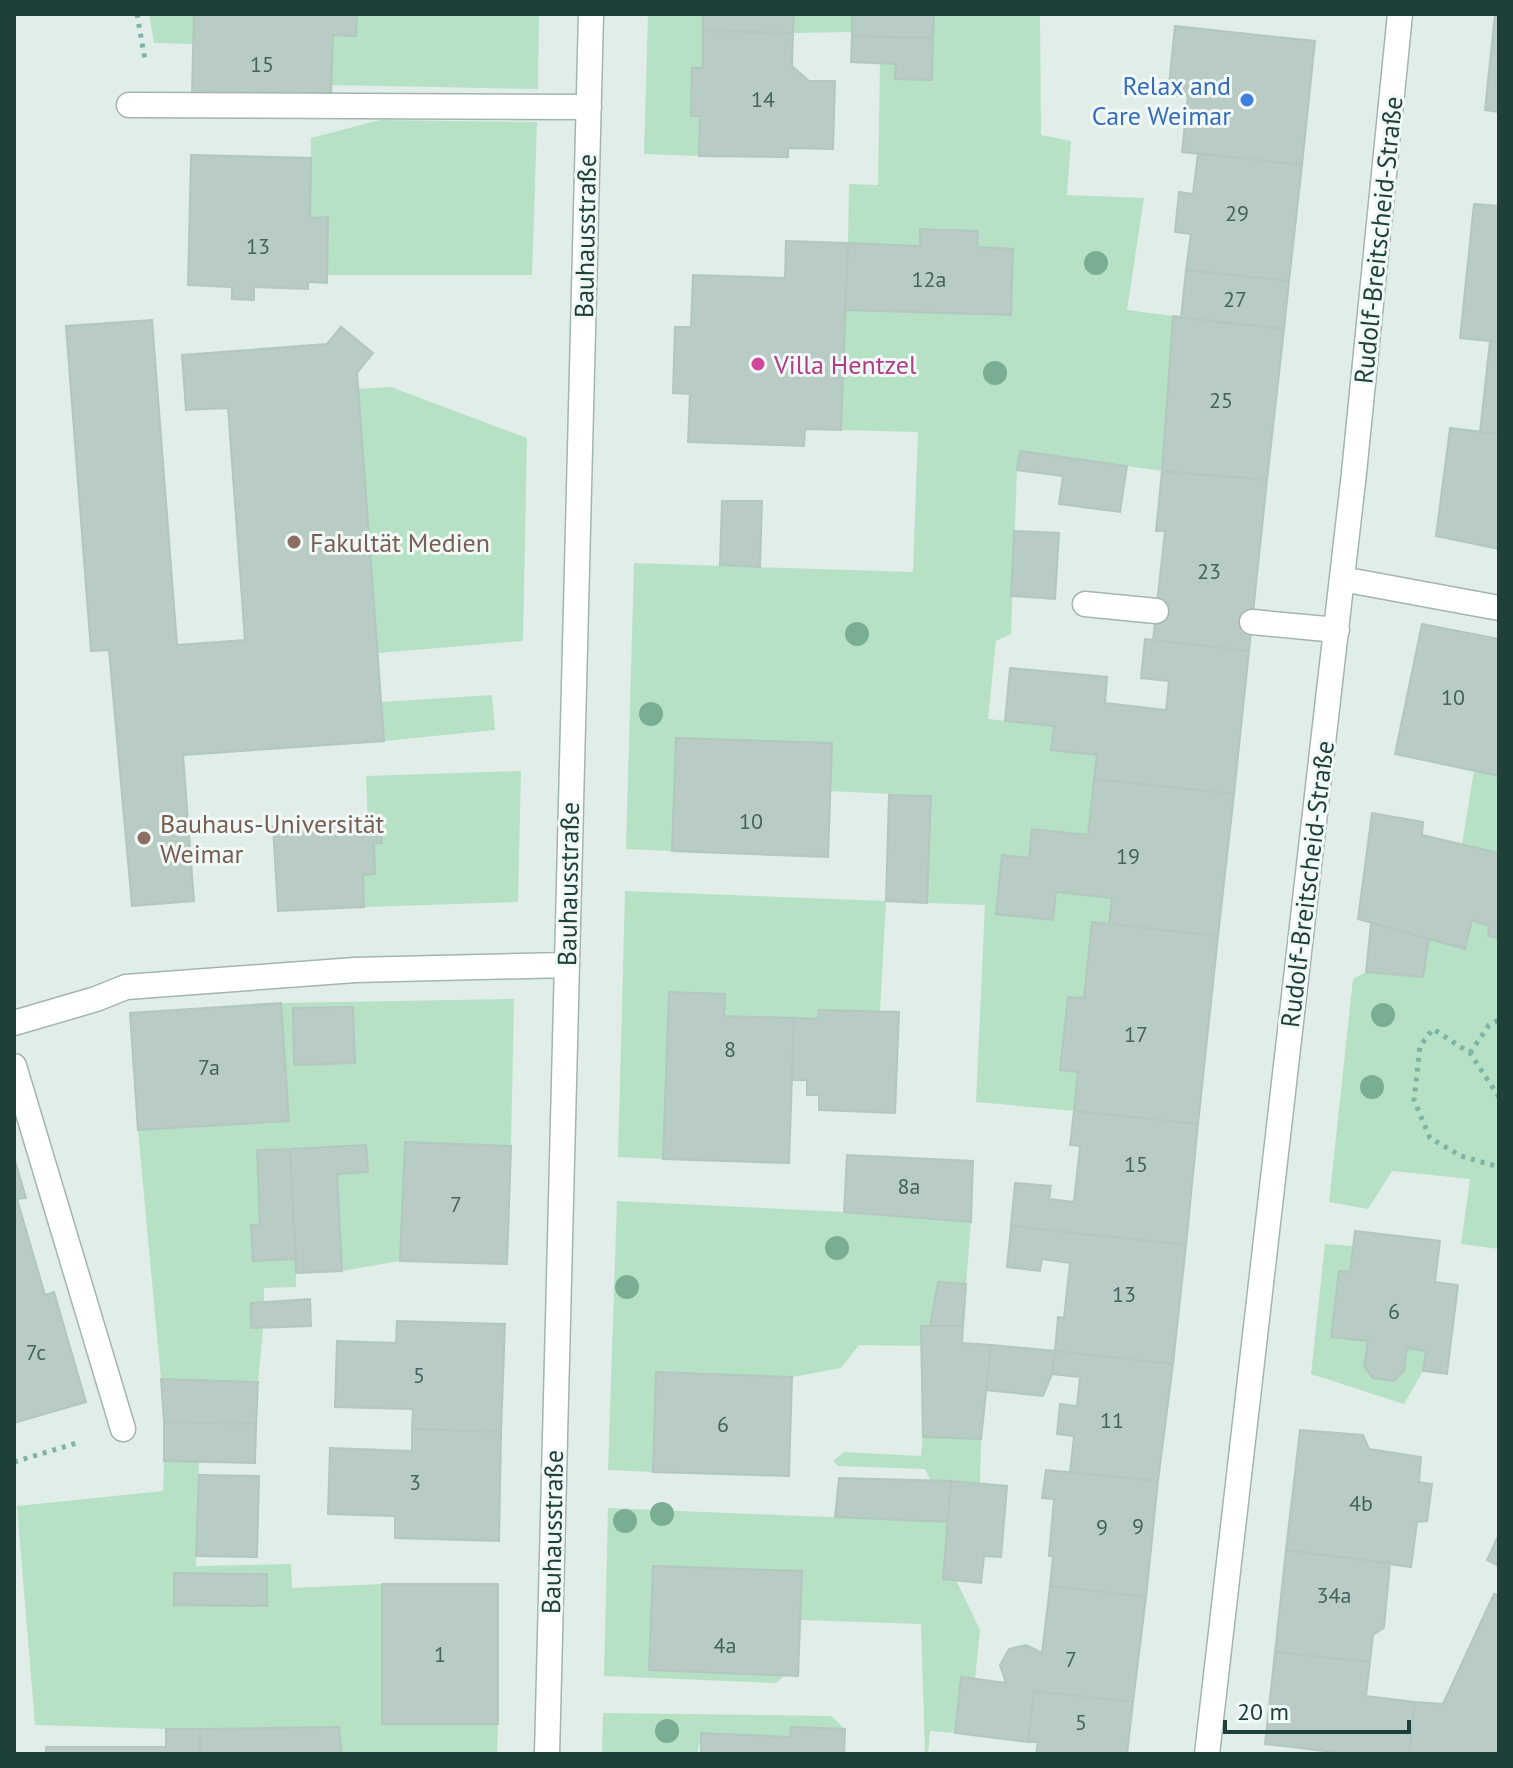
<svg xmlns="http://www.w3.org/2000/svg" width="1513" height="1768" viewBox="0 0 1513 1768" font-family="'PT Sans',sans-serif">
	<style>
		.green { fill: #b7e1c5 }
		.building { fill: #b8cbc4; stroke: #b2c7c0; stroke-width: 2 }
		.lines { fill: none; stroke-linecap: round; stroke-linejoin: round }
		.minor-tunnel { stroke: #bacac5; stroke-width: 24; stroke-dasharray: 24 12; stroke-linecap: butt }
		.minor-casing { stroke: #a3b5b0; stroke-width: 27 }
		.path { stroke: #7eb4a6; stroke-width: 5; stroke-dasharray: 4 6; stroke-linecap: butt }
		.minor { stroke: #fff; stroke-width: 24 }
		.tree { fill: #7aae92 }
		.shop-dot { fill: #3f7fe0; stroke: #f1f9f6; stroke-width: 3 }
		.hotel-dot { fill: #d1479c; stroke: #f1f9f6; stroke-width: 3 }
		.education-dot { fill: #8d6e63; stroke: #f1f9f6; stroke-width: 3 }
		.labels { text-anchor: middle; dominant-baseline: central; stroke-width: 6; stroke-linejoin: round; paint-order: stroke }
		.number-label { font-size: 22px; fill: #45625c }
		.shop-label { font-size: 26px; fill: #366cbe; stroke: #f1f9f6; text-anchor: end }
		.street-label { font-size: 26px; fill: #1f3f39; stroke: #f1f9f6 }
		.hotel-label { font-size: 26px; fill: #b23c85; stroke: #f1f9f6; text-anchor: start }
		.education-label { font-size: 26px; fill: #785e54; stroke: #f1f9f6; text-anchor: start }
	</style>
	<rect width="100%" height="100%" fill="#e1ede8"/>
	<path class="green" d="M149,14H194L193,44L154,43Z
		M357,14H539L538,89L331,85L333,35Z
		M648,14H703V68L692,69L691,116H700L699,156L644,154Z
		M794,14H852V32L793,33Z
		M934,14H1040L1041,135L1071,141L1067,195L1144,198L1127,310L1173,316L1162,471L1020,451L1017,470L1011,634L996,641L988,719L1054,726L1051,750L1097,755L1088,835L1032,829L1029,858L1002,855L996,913L1053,919L1056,892L1112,898L1109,924L1092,923L1084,998L1068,997L1060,1070L1078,1072L1074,1111L976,1102L985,905L927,903L931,796L830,791L831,743L677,738L672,851L626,849L634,563L913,572L918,432L841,430L845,310L977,247L978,231L920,229V246L848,243L849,184L878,185L880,63L896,64V79L932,80Z
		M380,120L537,122L532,275H326L328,218H310L311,138Z
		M391,387L527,438L523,641L378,653L358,389Z
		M492,695L495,730L384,741L382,702Z
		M521,771L518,902L364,907L363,875L374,843L382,842L380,822L368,823L366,776Z
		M1474,771L1499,776V853L1462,844Z
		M625,891L886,901L880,1012L819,1010L818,1019L724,1016L725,994L670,992L663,1159L618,1157Z
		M1472,920L1489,926V936L1499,938V1249L1461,1244L1470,1179L1392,1171L1368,1209L1329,1202L1353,979L1366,972L1422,977L1429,939L1465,949Z
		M514,999L511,1146L405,1143L400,1261L342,1271L337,1174L367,1172L366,1145L257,1150L260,1225H251L296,1259V1287L264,1288V1302L251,1303V1328L263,1329L258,1382L161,1379L138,1130L288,1121L281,1003Z
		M617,1201L844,1212L971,1222L966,1284L930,1326H921L922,1346L859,1345L841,1368L792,1377L657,1372L653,1472L608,1470Z
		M1325,1244L1353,1246L1350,1272H1339L1331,1337L1368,1341L1365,1366L1373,1378L1394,1381L1404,1371L1407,1348L1426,1351L1423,1371L1404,1404L1311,1374Z
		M923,1437L981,1439L980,1484L931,1481L925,1469L838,1466L833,1461L844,1452L921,1456Z
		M164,1461L199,1462L196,1566L291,1564L292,1588L382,1584V1724H498L497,1754H342L339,1727L166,1729L35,1725L17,1506L163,1491Z
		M608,1508L948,1522L943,1579L956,1580L980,1630L975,1679L960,1678L955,1733L930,1731L928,1754H925L921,1624L800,1620L801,1571L653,1566L649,1670L786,1674L776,1683L604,1676Z
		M603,1713L831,1716L845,1729L791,1727L790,1737L702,1733L697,1754H602Z"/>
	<path class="building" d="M194,14H357L356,36L333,35L331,96L192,93Z
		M703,14H794L793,33L703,31Z
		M852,14H934L933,38L852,36Z
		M1495,14H1499V112L1485,110Z
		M1175,26L1315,41L1302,165L1182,152L1188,96L1168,95Z
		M703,31L793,33L792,66L809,81H835L833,149L788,148V157L699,156L700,116H691L692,68H703Z
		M852,36L933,38L932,80L895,79L896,64L851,62Z
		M1198,153L1302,165L1289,281L1186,270L1191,234L1175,232L1179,192L1193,194Z
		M191,155L311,158L310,218L328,217L327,283L308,282V289L254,287V300L232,299V287L188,285Z
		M1474,204L1499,206V342L1460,338Z
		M920,229L978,231L977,247L1013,249L1011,315L845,310L848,243L920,246Z
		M786,241L848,243L841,430L805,429L804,446L688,442L690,394L673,393L675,327H691L693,275L785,278Z
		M1186,270L1289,281L1284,329L1181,318Z
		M1173,316L1284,329L1267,480L1162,471Z
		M152,320L177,645L245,640L228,408L186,410L182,355L327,344L341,327L373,353L357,373L384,741L183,755L194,901L132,906L109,650L91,651L66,326Z
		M1490,341L1499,342V434L1480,432Z
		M1450,428L1499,434V549L1436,536Z
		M1020,451L1127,466L1120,512L1059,504L1063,476L1017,470Z
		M1162,471L1267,480L1249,651L1153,640L1165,531H1156Z
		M722,501H762L760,567L720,565Z
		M1014,531L1059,533L1055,599L1011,596Z
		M1422,624L1499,639V776L1395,754Z
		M1145,639L1249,651L1234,794L1094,779L1097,755L1051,750L1054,726L1005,721L1010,668L1107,677L1105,703L1166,710L1169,681L1141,678Z
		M676,738L832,743L828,857L672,851Z
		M1094,779L1234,794L1218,936L1109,924L1112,898L1056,892L1053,920L996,914L1002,855L1029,858L1032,829L1088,835Z
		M889,795L931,796L927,903L886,901Z
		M1372,813L1423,822L1422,835L1499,853V938L1488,936L1489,926L1472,920L1465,949L1358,919Z
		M380,822L382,843H374L375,874L363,875L364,907L278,911L273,827Z
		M1092,922L1218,936L1198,1124L1074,1111L1078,1072L1060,1070L1068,997L1084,998Z
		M1371,923L1429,939L1423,977L1366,972Z
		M669,992L725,994L724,1016L794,1018L789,1163L663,1159Z
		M281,1003L289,1121L138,1130L130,1013Z
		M353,1007L355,1063L294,1065L293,1008Z
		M819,1010L899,1012L895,1113L819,1110V1095H807V1080H792L794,1018L818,1019Z
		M1074,1111L1198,1124L1186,1245L1011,1226L1015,1183L1051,1186L1049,1199L1074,1202L1080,1146L1070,1145Z
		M405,1142L511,1146L507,1264L400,1261Z
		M366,1145L368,1172L337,1174L342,1271L296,1273L290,1149Z
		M290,1149L296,1259L253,1261L251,1225H260L257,1150Z
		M847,1155L973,1161L971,1222L844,1212Z
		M14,1157L26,1198L17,1199L45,1295L54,1292L86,1402L14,1423Z
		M1011,1226L1186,1245L1173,1364L1055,1351L1058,1317L1064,1318L1070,1263L1042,1259L1040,1271L1007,1267Z
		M1355,1231L1440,1241L1435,1282L1458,1285L1447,1374L1423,1371L1426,1351L1407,1348L1404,1371L1394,1381L1373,1378L1364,1366L1368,1341L1331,1337L1339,1271L1350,1272Z
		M938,1282L966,1284L963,1326H930Z
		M310,1299L311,1326L251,1328V1303Z
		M397,1321L505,1324L501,1432L412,1429L413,1409L335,1407L337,1341L396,1343Z
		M921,1326H963L962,1343L991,1345L981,1439L923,1437Z
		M991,1345L1055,1351L1052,1374L1043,1396L986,1390Z
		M1055,1351L1173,1364L1158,1481L1070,1472L1074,1436L1057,1434L1060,1404L1077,1406L1080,1377L1052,1374Z
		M656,1372L792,1377L789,1476L653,1472Z
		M161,1379L258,1382L256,1424L164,1422Z
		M164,1422L256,1424L255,1463L164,1461Z
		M412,1429L501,1432L499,1541L395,1538V1516L328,1514L330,1448L412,1451Z
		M1300,1430L1363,1435L1369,1449L1421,1457L1419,1482L1432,1484L1427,1521L1417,1522L1411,1567L1286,1550Z
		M1046,1470L1158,1481L1146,1597L1050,1586L1053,1556H1049L1054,1499L1042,1498Z
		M199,1475L259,1476L257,1557L196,1556Z
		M839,1478L951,1481L948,1522L835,1517Z
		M951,1481L1007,1486L1001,1557L984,1556L981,1583L943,1579Z
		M1499,1534V1566L1487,1560Z
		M1286,1550L1390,1563L1384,1628L1373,1635L1370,1662L1275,1652Z
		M653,1566L802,1571L798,1676L649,1670Z
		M174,1573L267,1574V1606L174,1605Z
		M382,1584H498V1724H382Z
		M1050,1586L1146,1597L1133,1702L1034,1691L1028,1742L955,1733L961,1677L1006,1683L1000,1665L1009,1649L1026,1645L1042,1653Z
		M1494,1594L1499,1596V1754H1409L1415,1702L1443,1704Z
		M1275,1652L1370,1662L1366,1696L1415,1702L1409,1754H1349L1265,1744Z
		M1034,1691L1133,1702L1127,1754H1036L1038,1742H1028Z
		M339,1727L342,1754H200V1729Z
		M791,1727L845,1729L844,1754H701V1733L790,1737Z
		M166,1729H200V1754H46V1747H166Z"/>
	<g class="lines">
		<path class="minor-tunnel" d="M1156,611L1252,622"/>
		<g class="minor-casing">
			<path id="minor" d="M129,105L589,107
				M1342,579L1499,608
				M1085,604L1156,611
				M1252,622L1337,630
				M14,1023L96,999L126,987L355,970L566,965
				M14,1066L123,1429
				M547,1754L591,14
				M1207,1754L1354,473L1400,14"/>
		</g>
		<path class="path" d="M137,14L145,60
			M1470,1053L1489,1025L1499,1020
			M1499,1097L1470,1053L1433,1029L1420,1046L1414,1100L1430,1138L1461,1156L1499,1167
			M14,1462L80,1442"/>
		<use href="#minor" class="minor"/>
	</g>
	<g class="tree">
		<circle cx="1096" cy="263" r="12"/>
		<circle cx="995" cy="373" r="12"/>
		<circle cx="857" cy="634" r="12"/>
		<circle cx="651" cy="714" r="12"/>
		<circle cx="1383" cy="1015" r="12"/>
		<circle cx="1372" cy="1087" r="12"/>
		<circle cx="837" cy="1248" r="12"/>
		<circle cx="627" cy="1287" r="12"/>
		<circle cx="662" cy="1514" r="12"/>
		<circle cx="625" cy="1521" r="12"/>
		<circle cx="667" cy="1731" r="12"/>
	</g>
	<circle class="shop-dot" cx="1247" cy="100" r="8"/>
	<circle class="hotel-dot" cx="758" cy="364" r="8"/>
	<g class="education-dot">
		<circle cx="294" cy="542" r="8"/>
		<circle cx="144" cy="838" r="8"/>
	</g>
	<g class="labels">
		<g class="number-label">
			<text x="262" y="64">15</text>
			<text x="763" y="99">14</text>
			<text x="1237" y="213">29</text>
			<text x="258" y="246">13</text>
			<text x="929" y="279">12a</text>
			<text x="1235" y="299">27</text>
			<text x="1221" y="400">25</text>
			<text x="1209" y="571">23</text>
			<text x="1453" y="697">10</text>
			<text x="751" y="821">10</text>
			<text x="1128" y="856">19</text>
			<text x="1136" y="1034">17</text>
			<text x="730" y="1049">8</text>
			<text x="209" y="1067">7a</text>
			<text x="1136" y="1164">15</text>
			<text x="909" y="1186">8a</text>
			<text x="456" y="1204">7</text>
			<text x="1124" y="1294">13</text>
			<text x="1394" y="1311">6</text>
			<text x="36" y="1352">7c</text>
			<text x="419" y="1375">5</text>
			<text x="1112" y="1420">11</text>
			<text x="723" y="1424">6</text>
			<text x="415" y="1482">3</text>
			<text x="1361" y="1503">4b</text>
			<text x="1138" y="1526">9</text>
			<text x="1102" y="1527">9</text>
			<text x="1334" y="1595">34a</text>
			<text x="725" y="1645">4a</text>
			<text x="440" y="1654">1</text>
			<text x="1071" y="1659">7</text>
			<text x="1081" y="1722">5</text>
		</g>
		<g class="shop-label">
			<text x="1231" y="85">Relax and<tspan x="1231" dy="30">Care Weimar</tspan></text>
		</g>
		<g class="street-label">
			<text transform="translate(585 236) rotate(-89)">Bauhausstraße</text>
			<text transform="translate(1378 240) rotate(-84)">Rudolf-Breitscheid-Straße</text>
			<text transform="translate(568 884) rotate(-89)">Bauhausstraße</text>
			<text transform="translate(1307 884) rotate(-83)">Rudolf-Breitscheid-Straße</text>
			<text transform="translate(552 1532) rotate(-89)">Bauhausstraße</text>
		</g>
		<g class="hotel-label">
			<text x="774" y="364">Villa Hentzel</text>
		</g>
		<g class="education-label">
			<text x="310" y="542">Fakultät Medien</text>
			<text x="160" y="823">Bauhaus-Universität<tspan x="160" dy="30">Weimar</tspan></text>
		</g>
	</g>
	<rect width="1513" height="1768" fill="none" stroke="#1f3f39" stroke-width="32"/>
	<path d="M1225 1720v12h184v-12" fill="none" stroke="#1f3f39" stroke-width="4"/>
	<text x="1237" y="1720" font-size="24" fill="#1f3f39" stroke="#f1f9f6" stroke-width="6" paint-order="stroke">20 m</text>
</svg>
